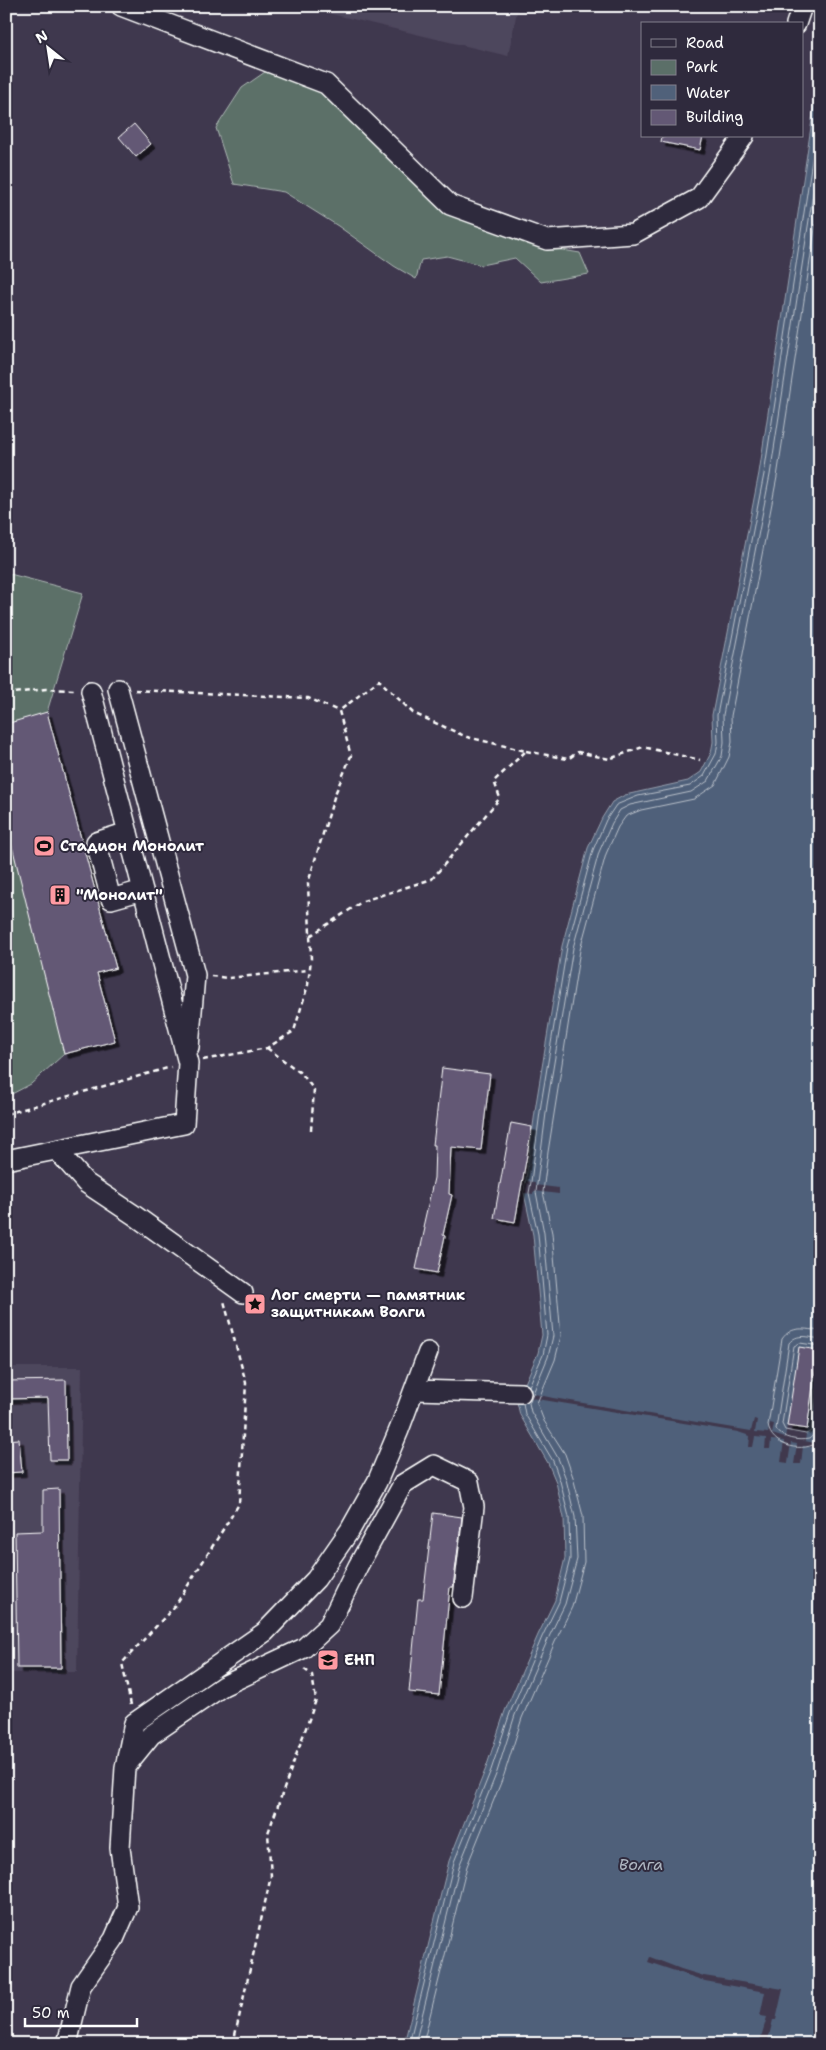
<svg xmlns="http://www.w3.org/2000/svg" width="826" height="2050" viewBox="0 0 826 2050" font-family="'Shantell Sans',sans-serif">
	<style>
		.built { fill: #4e465d }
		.green { fill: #5b6f68; stroke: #adb7b4 }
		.water { fill: #50617a; stroke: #96a0af }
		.pier { fill: #3f384e }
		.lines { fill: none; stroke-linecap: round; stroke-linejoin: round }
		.shore { stroke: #b9c0ca; stroke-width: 1 }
		.building { fill: #635875; stroke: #fff; filter: url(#shadow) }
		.minor-casing { stroke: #fff; stroke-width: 22 }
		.path { stroke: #fff; stroke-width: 2.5; stroke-dasharray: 5 4; stroke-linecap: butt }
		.minor { stroke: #2f2a3d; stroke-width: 19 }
		.labels { text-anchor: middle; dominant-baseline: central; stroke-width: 4; stroke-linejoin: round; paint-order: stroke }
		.poi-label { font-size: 15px; font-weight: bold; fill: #fff; stroke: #2f2a3d; text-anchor: start }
		.water-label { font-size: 16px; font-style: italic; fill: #b0b8c3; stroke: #2f2a3d }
	</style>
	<defs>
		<filter id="shadow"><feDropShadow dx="4.5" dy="4.5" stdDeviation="0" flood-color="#0009"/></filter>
	</defs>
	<rect width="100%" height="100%" fill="#3f384e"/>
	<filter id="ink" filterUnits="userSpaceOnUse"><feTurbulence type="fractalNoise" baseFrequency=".02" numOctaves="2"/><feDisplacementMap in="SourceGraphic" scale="10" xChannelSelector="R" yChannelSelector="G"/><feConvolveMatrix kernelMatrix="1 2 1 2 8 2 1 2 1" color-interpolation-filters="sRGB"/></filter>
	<g filter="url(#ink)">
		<path class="built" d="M298,6H518L508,56Z
			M6,1367H82L77,1672L7,1673L6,1684Z"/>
		<path class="green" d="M265,72L323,90L441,207L539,246L580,253L589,274L541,282L515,258L481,265L447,256L421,260L416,279L394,266L338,226L284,192L234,184L216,128L242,88Z
			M6,573L83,593L47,712L116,968L97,973L115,1041L64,1054L31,1084L6,1097Z"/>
		<path class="water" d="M820,67V2044H404L449,1861L486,1768L505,1711L538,1635L555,1600L565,1558L564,1518L556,1482L548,1463L520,1415L517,1402L538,1353L542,1335L533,1235L524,1193L536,1104L562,946L588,848L602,818L612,802L625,795L688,781L701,772L711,753L713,742L712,715L759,473Z"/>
		<path class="pier" d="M526,1181L535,1182V1185L559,1188V1194L534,1191L533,1194L524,1193Z
			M799,1347L818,1350L805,1441L819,1444L820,1441L818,1471H814L817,1448L803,1446L801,1464H794L797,1444L791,1443L788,1463L781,1462L784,1441L771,1440L770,1449H765L766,1438L755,1437L753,1447H749L750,1436L738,1432L519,1396L521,1391L553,1398L751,1431L754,1419L757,1420L755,1432L768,1433L770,1423L774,1424L772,1434L785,1438Z
			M650,1957L681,1969L704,1976L783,1989L776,2020H773L767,2044H759L767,2017L760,2016L765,1992L705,1981L648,1962Z"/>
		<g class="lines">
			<path class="shore" d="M820,1331C805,1329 792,1325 782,1339L768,1425C771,1447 804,1454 820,1441
				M820,1339C808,1337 797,1333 789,1343L776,1429C782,1439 798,1441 809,1439L817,1432L820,1417
				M820,1346L800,1343L794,1346L782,1424L785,1430L806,1434L811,1431L820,1375
				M529,1386L543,1355L547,1335L538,1234L529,1193L531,1182L541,1104L567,947L593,850L606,820L616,805L638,796L690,786L704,776L716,754L718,742L717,715L764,474L820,108
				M409,2044L454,1862L491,1770L510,1713L542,1637L559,1602L570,1559L569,1517L560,1481L553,1461L525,1414L523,1403
				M415,2044L460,1864L497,1772L515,1715L548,1639L565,1604L577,1559L575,1517L566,1479L558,1458L531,1412L529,1403L548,1357L553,1336L544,1233L536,1192L547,1105L573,948L599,852L612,823L620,810L630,805L691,792L708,781L722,756L724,742L723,715L770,475L820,148
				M423,2044L467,1866L504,1775L522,1718L555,1642L572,1607L584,1562L583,1516L573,1477L565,1454L544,1421L537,1403L555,1360L561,1336L552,1233L543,1192L548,1152L580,950L606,854L618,827L626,816L641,810L694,799L715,785L729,757L732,742L731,716L777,477L820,196"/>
		</g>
		<path class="building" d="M134,124L151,144L136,157L119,137Z
			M662,136H703L700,150L661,142Z
			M47,712L116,968L97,973L115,1041L64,1054L6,822V724Z
			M442,1068L490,1074L481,1150L451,1147L449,1194L452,1195L443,1235L445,1236L437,1273L416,1269L425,1228L423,1227L434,1178L435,1145H433Z
			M511,1123L532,1127L515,1222L494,1218Z
			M799,1347L818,1350L807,1429L787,1426Z
			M66,1380L67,1460H50L48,1398L6,1399V1381Z
			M19,1439L22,1472L6,1473V1440Z
			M59,1489L61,1668H17L15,1532L43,1531V1490Z
			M433,1513L462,1517L453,1587H450L439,1695L409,1692L418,1599H423Z"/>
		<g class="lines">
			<g class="minor-casing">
				<path id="minor" d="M121,6L326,84L450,205L547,240L633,234L699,198L744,136
					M796,24L802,6
					M118,689L195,975L189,1047
					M128,832L96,842L111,899L143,890
					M57,1150L86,1183L134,1215L243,1293
					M6,1160L184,1124L188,1063L91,691
					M414,1390L521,1393
					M126,1763L134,1723L265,1632L316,1579L350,1530L377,1482L399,1430L428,1352
					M67,2044L81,1986L114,1939L128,1907L120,1848L125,1767L151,1735L223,1686L304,1648L329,1625L358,1566L403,1484L434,1465L469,1482L474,1507L463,1598"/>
			</g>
			<path class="path" d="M135,690L308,698L339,711L351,756L335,794L308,883L311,959L308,985L294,1031L267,1048L203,1060
				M6,694L46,689L75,690
				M526,751L568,759L578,752L609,759L643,747L700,760
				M310,936L363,901L432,879L500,798L494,781L526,751L467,737L413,713L379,680L339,711
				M211,976L228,978L309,970
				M267,1048L302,1074L314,1090L311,1130
				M6,1114L171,1067
				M131,1705L122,1663L175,1606L239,1504L246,1383L224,1301
				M233,2044L271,1876L268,1833L316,1700L312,1675L303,1668"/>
			<use href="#minor" class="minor"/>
		</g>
	</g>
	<defs>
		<g id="stadium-square" transform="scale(1.125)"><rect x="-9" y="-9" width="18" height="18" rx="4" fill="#ff9aa2" stroke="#2f2a3d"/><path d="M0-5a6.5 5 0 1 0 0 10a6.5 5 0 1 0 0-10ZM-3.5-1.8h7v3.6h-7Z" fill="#111"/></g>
		<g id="building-square" transform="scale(1.125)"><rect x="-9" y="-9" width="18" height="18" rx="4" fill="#ff9aa2" stroke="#2f2a3d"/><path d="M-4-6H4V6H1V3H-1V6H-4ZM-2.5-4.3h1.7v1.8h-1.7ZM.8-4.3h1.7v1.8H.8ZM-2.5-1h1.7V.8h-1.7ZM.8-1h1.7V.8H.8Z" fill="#111"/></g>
		<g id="sight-square" transform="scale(1.125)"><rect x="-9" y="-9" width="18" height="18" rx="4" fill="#ff9aa2" stroke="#2f2a3d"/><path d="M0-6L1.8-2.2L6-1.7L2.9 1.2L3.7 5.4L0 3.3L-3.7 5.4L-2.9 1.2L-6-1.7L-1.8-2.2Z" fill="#111"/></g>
		<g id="school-square" transform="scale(1.125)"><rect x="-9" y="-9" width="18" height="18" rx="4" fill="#ff9aa2" stroke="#2f2a3d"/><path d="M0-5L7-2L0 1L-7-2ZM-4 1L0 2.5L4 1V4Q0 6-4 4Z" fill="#111"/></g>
	</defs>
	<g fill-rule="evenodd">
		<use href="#stadium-square" x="44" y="846"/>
		<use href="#building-square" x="60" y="895"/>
		<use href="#sight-square" x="255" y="1304"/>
		<use href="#school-square" x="328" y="1660"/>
	</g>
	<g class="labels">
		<g class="poi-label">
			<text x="60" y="846">Стадион Монолит</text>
			<text x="76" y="895">"Монолит"</text>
			<text x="271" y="1295">Лог смерти — памятник<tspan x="271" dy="17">защитникам Волги</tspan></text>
			<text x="344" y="1660">ЕНП</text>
		</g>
		<g class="water-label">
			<text x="641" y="1864">Волга</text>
		</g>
	</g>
	<rect width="826" height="2050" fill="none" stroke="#2f2a3d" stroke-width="25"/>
	<rect x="12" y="12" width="801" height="2025" fill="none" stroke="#fff" stroke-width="2" filter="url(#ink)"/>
	<rect x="641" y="22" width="162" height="115" fill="#2f2a3d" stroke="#827f8b"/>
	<rect x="651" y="39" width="25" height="8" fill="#2f2a3d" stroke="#827f8b"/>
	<text x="686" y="48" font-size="15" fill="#ffffff">Road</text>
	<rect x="651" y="60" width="25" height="15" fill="#5b6f68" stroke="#827f8b"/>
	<text x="686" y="72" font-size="15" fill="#ffffff">Park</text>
	<rect x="651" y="85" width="25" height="15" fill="#50617a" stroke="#827f8b"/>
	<text x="686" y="98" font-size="15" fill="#ffffff">Water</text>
	<rect x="651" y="110" width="25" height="15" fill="#635875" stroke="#827f8b"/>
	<text x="686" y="122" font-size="15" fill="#ffffff">Building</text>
	<g transform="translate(48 48) rotate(330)" stroke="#2f2a3d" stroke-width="4" paint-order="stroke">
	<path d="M0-4L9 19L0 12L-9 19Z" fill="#ffffff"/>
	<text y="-8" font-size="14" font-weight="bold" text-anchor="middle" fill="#ffffff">N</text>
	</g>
	<path d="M25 2018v8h112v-8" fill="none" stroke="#ffffff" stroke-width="2.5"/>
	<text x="32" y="2018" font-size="15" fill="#ffffff" stroke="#2f2a3d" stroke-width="4" paint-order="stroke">50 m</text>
</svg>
